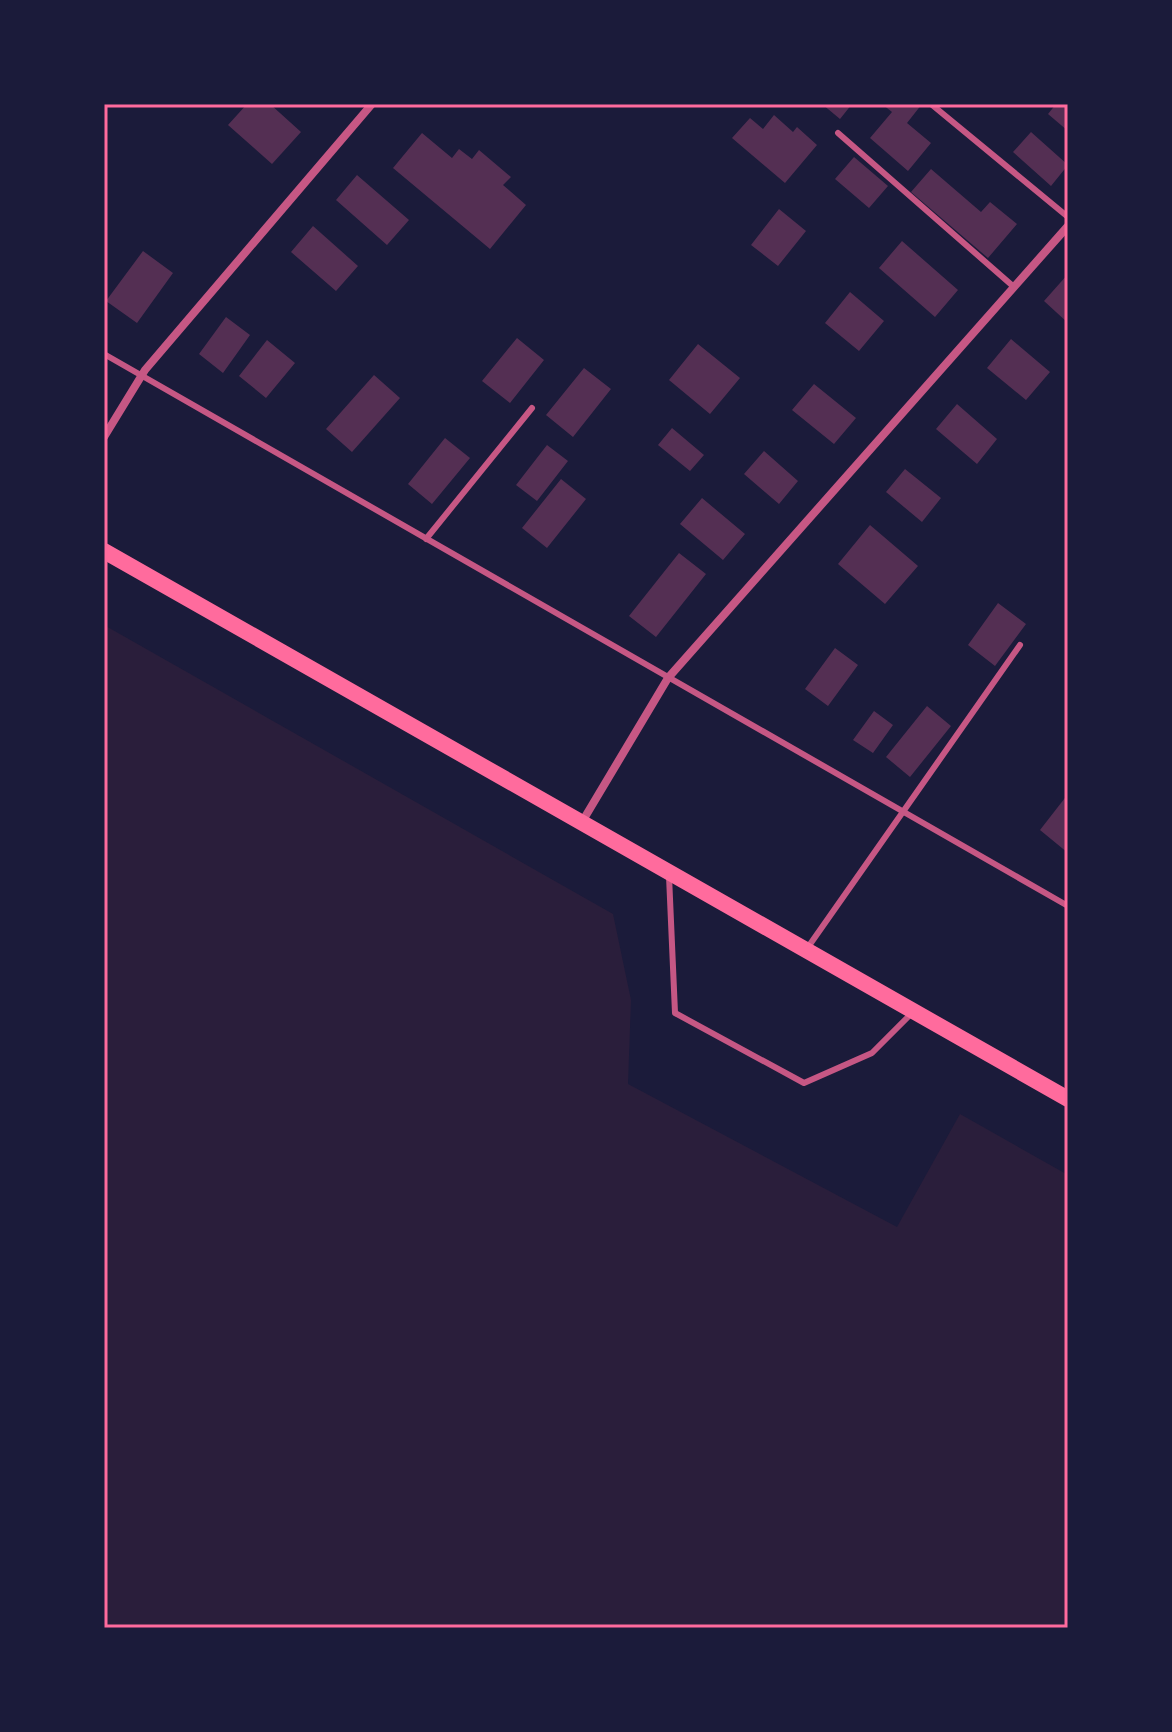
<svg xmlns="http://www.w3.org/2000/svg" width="1172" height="1732" viewBox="0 0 1172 1732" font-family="'Source Sans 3',sans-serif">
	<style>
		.green { fill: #2a1e3b }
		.building { fill: #542f53 }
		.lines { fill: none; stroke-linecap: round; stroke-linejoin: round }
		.service { stroke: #c65784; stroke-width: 6 }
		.minor { stroke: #c65784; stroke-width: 8 }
		.secondary { stroke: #ff6b9d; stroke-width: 16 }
		.neatline { fill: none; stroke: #ff6b9d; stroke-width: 3 }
	</style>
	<rect width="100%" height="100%" fill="#1b1b3a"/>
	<path class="green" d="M104,625L613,914L631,1000L628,1084L897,1227L960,1114L1068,1175V1628H104Z"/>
	<path class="building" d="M247,104H270L301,132L272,164L228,125Z
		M822,104H852L840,119Z
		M882,104H922L907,123L931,143L908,171L870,138L892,112Z
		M1056,104H1068V131L1048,114Z
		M774,115L793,132L797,127L817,145L785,183L732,138L750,118L763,129Z
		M1031,132L1068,165L1051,186L1013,152Z
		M422,133L452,158L459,149L472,159L479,150L511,177L503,185L526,205L490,249L393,168Z
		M854,157L888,186L869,208L835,179Z
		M931,169L981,212L990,202L1017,224L988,258L911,192Z
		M357,175L409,220L387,245L336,200Z
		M779,209L806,231L778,266L751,245Z
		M313,226L358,266L336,291L291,252Z
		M902,241L958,290L935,317L879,268Z
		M143,251L173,273L137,323L106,301Z
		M1068,274V323L1044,301Z
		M850,292L884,321L859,351L825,323Z
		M226,317L250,335L223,373L199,354Z
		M517,338L544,360L510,403L482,381Z
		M1011,339L1050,372L1026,400L987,368Z
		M267,340L295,363L266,398L239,376Z
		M698,344L740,378L710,414L669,380Z
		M584,368L611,389L573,437L546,415Z
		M374,375L400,398L352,452L326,429Z
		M814,384L856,418L834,444L792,410Z
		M957,404L997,439L977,464L936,429Z
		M672,428L704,455L690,471L658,445Z
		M445,438L470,458L432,504L408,484Z
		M547,445L568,461L537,501L516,485Z
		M764,451L798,481L779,504L744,474Z
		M905,469L941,498L922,522L886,492Z
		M561,479L586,499L547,548L522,528Z
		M702,498L745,534L723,560L680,524Z
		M870,525L918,566L885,604L838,564Z
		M679,553L706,574L656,637L629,616Z
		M998,603L1026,624L995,666L968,645Z
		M835,648L858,665L828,706L805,689Z
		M927,706L951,726L910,777L886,757Z
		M874,711L893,725L873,753L853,740Z
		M1068,794V853L1040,830Z"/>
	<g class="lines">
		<path class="service" d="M931,104L1068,217
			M838,133L1014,287
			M104,354L1068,906
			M426,539L532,408
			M669,876L675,1013L804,1083L872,1053L911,1014
			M806,950L1020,645"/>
		<path class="minor" d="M104,437L145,370L372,104
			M582,822L668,678L1068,226"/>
		<path class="secondary" d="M104,551L1068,1099"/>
	</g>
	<rect width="1172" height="1732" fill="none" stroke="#1b1b3a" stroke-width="212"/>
	<rect x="106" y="106" width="960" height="1520" class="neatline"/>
</svg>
